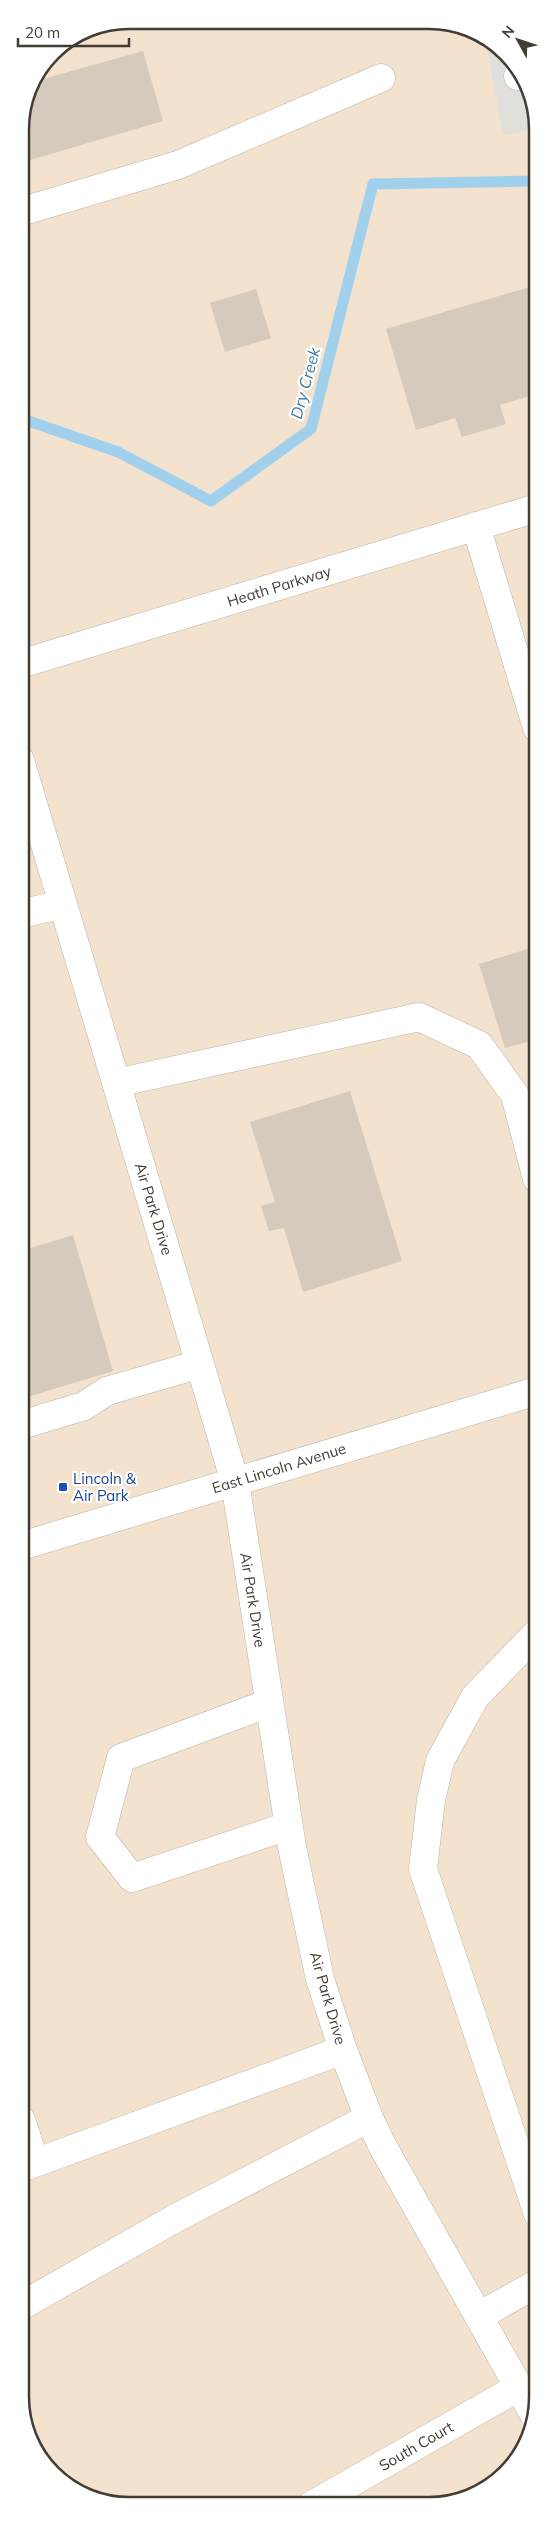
<svg xmlns="http://www.w3.org/2000/svg" width="558" height="2526" viewBox="0 0 558 2526" font-family="Mulish,sans-serif">
	<style>
		.commercial { fill: #f3e2ce }
		.parking { fill: #e1dfdb }
		.lines { fill: none; stroke-linecap: round; stroke-linejoin: round }
		.stream { stroke: #a0d0ec; stroke-width: 11 }
		.building { fill: #d5cabc }
		.minor-casing { stroke: #beb6a9; stroke-width: 29 }
		.minor { stroke: #fff; stroke-width: 28 }
		.transit-dot { fill: #1a4fb4; stroke: #fff; stroke-width: 2 }
		.labels { text-anchor: middle; dominant-baseline: central; stroke-width: 4.5; stroke-linejoin: round; paint-order: stroke }
		.street-label { font-size: 15px; fill: #423c33; stroke: #fff }
		.transit-label { font-size: 15px; fill: #164399; stroke: #fff; text-anchor: start }
		.water-label { font-size: 16px; font-style: italic; fill: #327ba8; stroke: #fff }
		.rim { fill: none; stroke: #423c33; stroke-width: 2.5 }
	</style>
	<rect width="100%" height="100%" fill="#f1ece3"/>
	<path class="commercial" d="M129,20L451,22L511,57L537,115L538,2404L530,2439L506,2474L443,2505L107,2504L47,2469L21,2411L20,122L28,87L52,52L87,28Z"/>
	<path class="parking" d="M486,42L511,57L537,115V129L503,135Z"/>
	<g class="lines">
		<path class="stream" d="M20,418L118,452L211,501L311,429L373,184L537,181"/>
	</g>
	<path class="building" d="M143,51L163,121L20,163V122L28,87L40,70L43,79Z
		M537,285V394L500,405L506,424L462,437L455,418L416,430L386,329Z
		M256,289L271,338L225,352L210,303Z
		M537,946V1039L505,1048L479,964Z
		M350,1091L402,1261L303,1292L284,1228L269,1231L261,1206L275,1202L250,1122Z
		M73,1235L113,1371L21,1399V1251Z"/>
	<g class="lines">
		<g class="minor-casing">
			<path id="minor" d="M518,76H519
				M20,212L178,165L381,78
				M476,526L537,728
				M20,664L537,508
				M20,760L235,1482L292,1847L320,1979L343,2050L369,2118L383,2147L535,2416
				M20,914L63,904
				M116,1083L419,1017L479,1045L515,1095L537,1179
				M21,1425L84,1406L107,1391L200,1364
				M21,1546L537,1391
				M538,1632L475,1697L440,1761L431,1800L423,1869L538,2214
				M269,1703L121,1758L100,1837L132,1878L288,1826
				M21,2120L35,2162
				M21,2168L343,2050
				M21,2306L176,2218L369,2118
				M479,2316L538,2283
				M312,2505L519,2387"/>
		</g>
		<use href="#minor" class="minor"/>
	</g>
	<rect class="transit-dot" x="58" y="1482" width="10" height="10" rx="2.5"/>
	<g class="labels">
		<g class="street-label">
			<text transform="translate(279 586) rotate(-17)">Heath Parkway</text>
			<text transform="translate(154 1209) rotate(73)">Air Park Drive</text>
			<text transform="translate(279 1468) rotate(-17)">East Lincoln Avenue</text>
			<text transform="translate(253 1600) rotate(81)">Air Park Drive</text>
			<text transform="translate(328 1998) rotate(74)">Air Park Drive</text>
			<text transform="translate(416 2446) rotate(-30)">South Court</text>
		</g>
		<g class="transit-label">
			<text x="73" y="1478">Lincoln &amp;<tspan x="73" dy="17">Air Park</tspan></text>
		</g>
		<g class="water-label">
			<text transform="translate(305 383) rotate(-75)">Dry Creek</text>
		</g>
	</g>
	<path d="M0 0H558V2526H0ZM129 29H429A100 100 0 0 1 529 129V2397A100 100 0 0 1 429 2497H129A100 100 0 0 1 29 2397V129A100 100 0 0 1 129 29Z" fill="#fff" fill-rule="evenodd"/>
	<path class="rim" d="M129 29H429A100 100 0 0 1 529 129V2397A100 100 0 0 1 429 2497H129A100 100 0 0 1 29 2397V129A100 100 0 0 1 129 29Z"/>
	<g transform="translate(518 40) rotate(310)" stroke="#ffffff" stroke-width="4" paint-order="stroke">
	<path d="M0-4L9 19L0 12L-9 19Z" fill="#423c33"/>
	<text y="-8" font-size="14" font-weight="bold" text-anchor="middle" fill="#423c33">N</text>
	</g>
	<path d="M18 38v8h111v-8" fill="none" stroke="#423c33" stroke-width="2.5"/>
	<text x="25" y="38" font-size="15" fill="#423c33" stroke="#ffffff" stroke-width="4" paint-order="stroke">20 m</text>
</svg>
